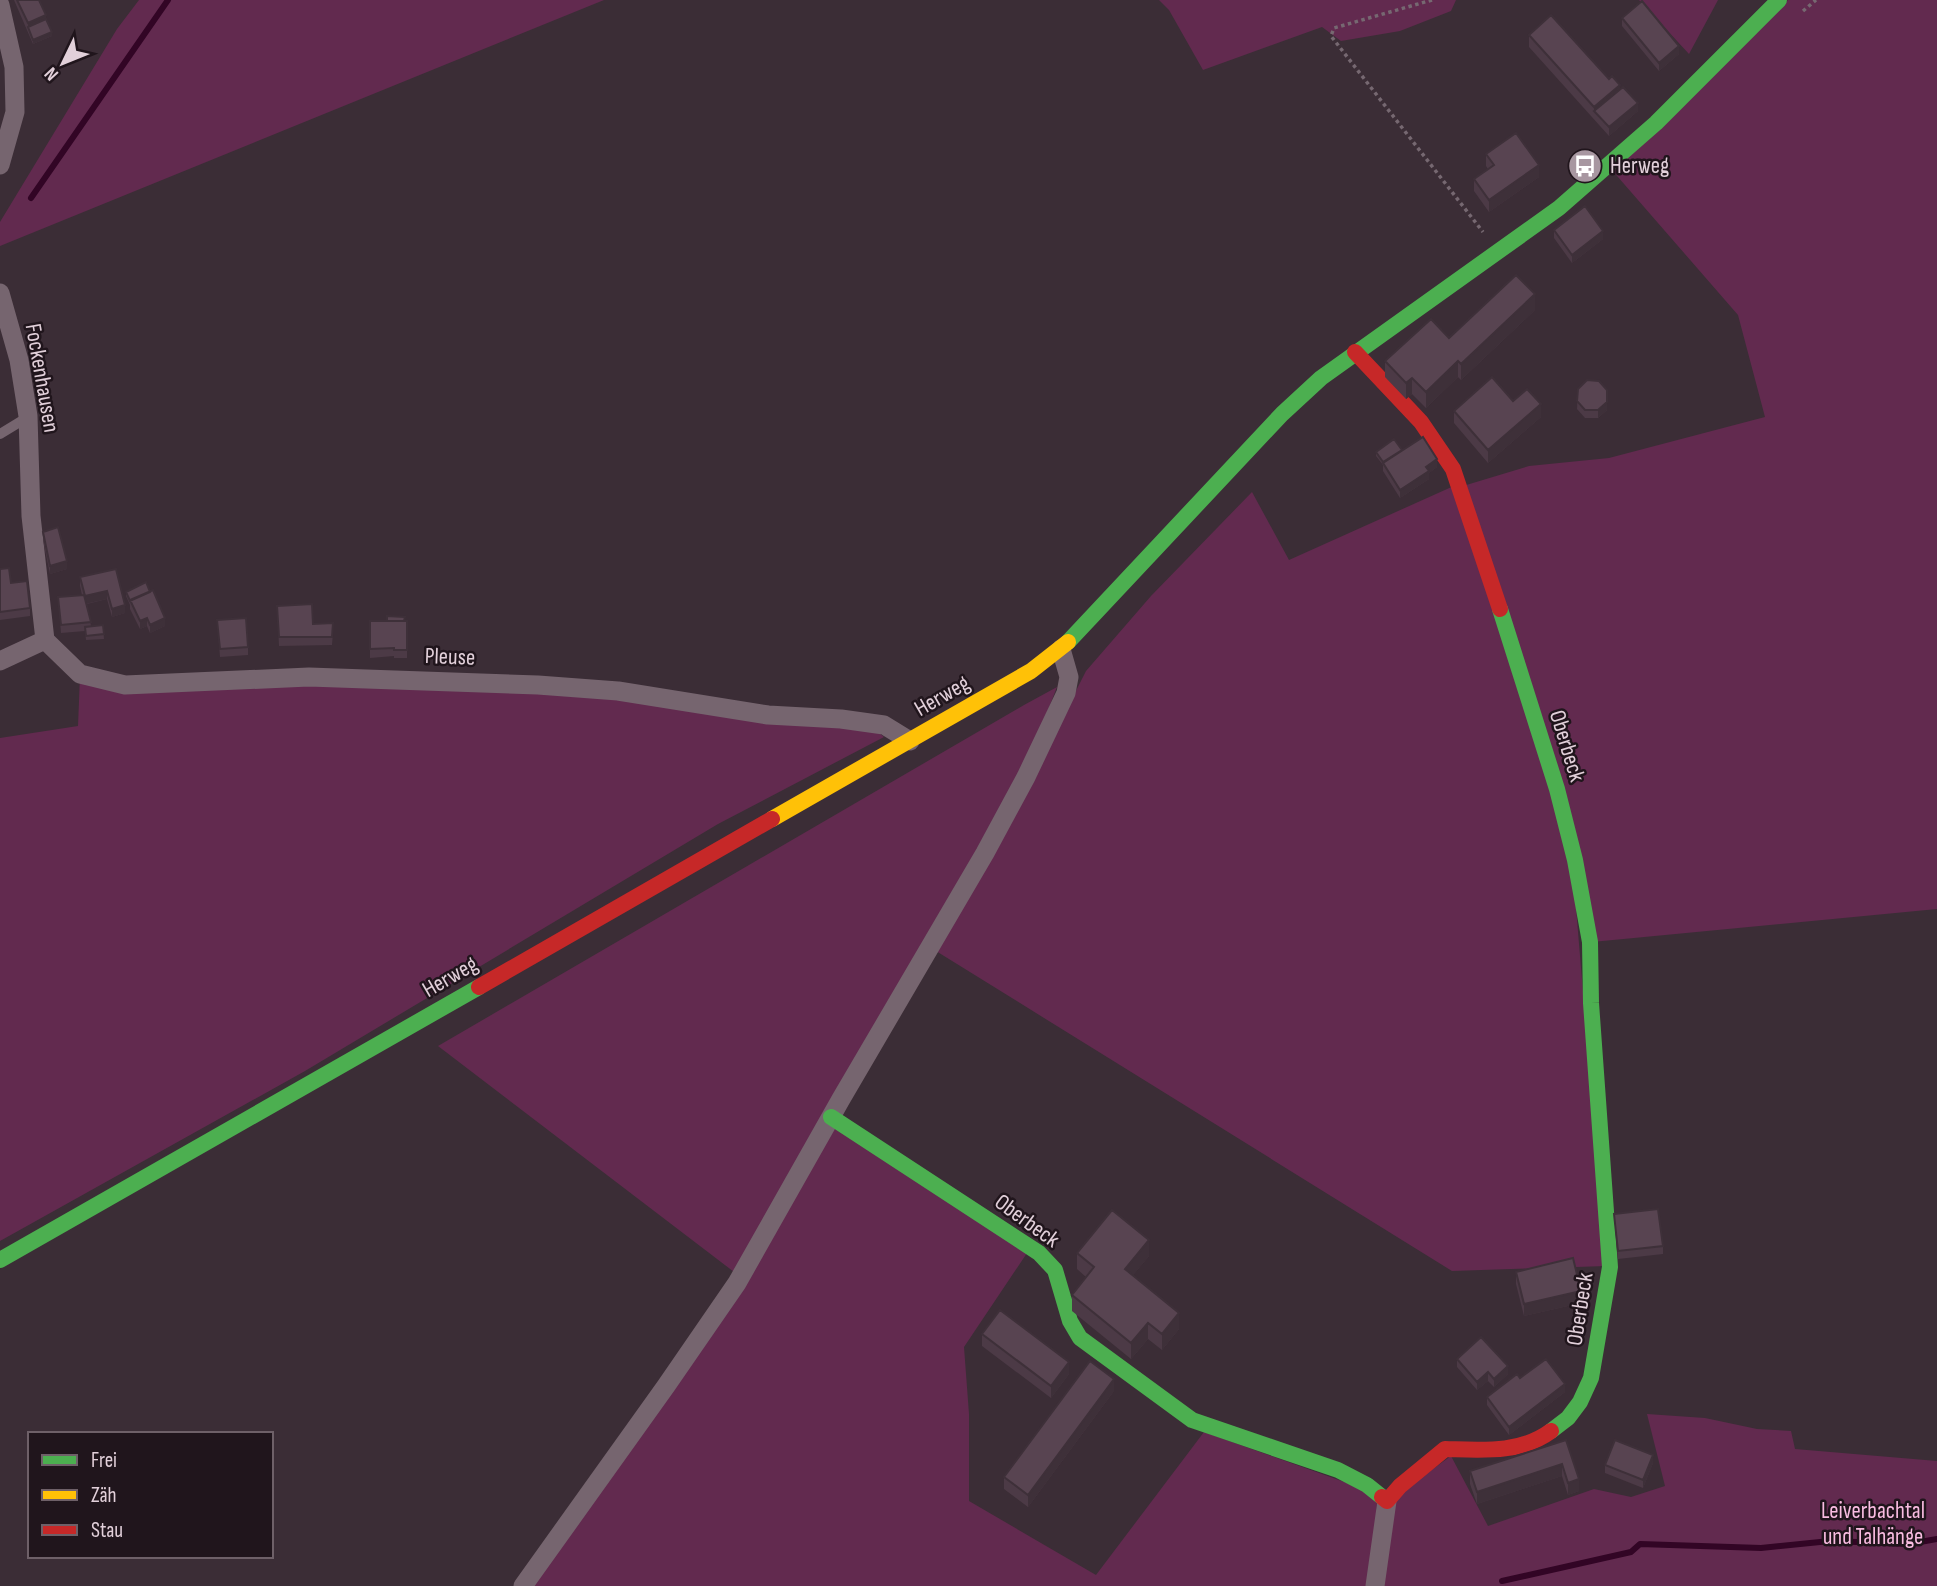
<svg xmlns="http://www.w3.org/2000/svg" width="1937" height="1586" viewBox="0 0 1937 1586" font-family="'Sofia Sans Condensed',sans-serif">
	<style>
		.green { fill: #622a4f }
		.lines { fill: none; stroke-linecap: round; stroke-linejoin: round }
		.stream { stroke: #320525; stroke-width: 6 }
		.path { stroke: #766871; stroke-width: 3.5; stroke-dasharray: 3.5 3.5; stroke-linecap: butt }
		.lane { stroke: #76656f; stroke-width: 10 }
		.street { stroke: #76656f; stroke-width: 19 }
		.fast { stroke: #4caf50; stroke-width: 16 }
		.slow { stroke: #ffc107; stroke-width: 16 }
		.jam { stroke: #c62828; stroke-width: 16 }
		.wall { fill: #4c3a46 }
		.shaded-wall { fill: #3e3039 }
		.building { fill: #584451; stroke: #3e3039; stroke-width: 2 }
		.labels { text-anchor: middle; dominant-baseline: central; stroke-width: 5; stroke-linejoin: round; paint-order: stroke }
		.poi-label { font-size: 23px; fill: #e2d0da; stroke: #20151c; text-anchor: start }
		.street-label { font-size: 23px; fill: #e2d0da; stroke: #20151c }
		.park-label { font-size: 23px; fill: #f9bce1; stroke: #20151c }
	</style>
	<rect width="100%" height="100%" fill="#3b2d36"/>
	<path class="green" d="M139,0H604L0,246V222L117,29Z
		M1159,0H1456L1451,11L1400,31L1341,41L1322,27L1203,70L1169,10Z
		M1639,0H1718L1689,54Z
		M1788,0H1937V909L1592,942L1463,486L1529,466L1609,458L1765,417L1738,315L1611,169Z
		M1456,485L1572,860L1606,1266L1452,1271L936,951L1030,782L1086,671L1151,596L1252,492L1289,560Z
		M80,676L309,680L540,689L841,724L877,731L884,737L718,824L305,1071L0,1241V738L78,726Z
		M1057,687L1023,774L738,1275L438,1046L1024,705Z
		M836,1127L1029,1250L964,1347L969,1414V1501L1096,1575L1204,1432L1378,1494L1369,1586H531Z
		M1647,1414L1705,1418L1757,1429L1791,1431L1795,1449L1937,1461V1586H1381L1394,1497L1451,1456L1488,1526L1594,1489L1631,1497L1665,1486Z"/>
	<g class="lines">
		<path class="stream" d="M31,198L168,0
			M1502,1581L1631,1552L1640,1544L1761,1548L1830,1541L1909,1544L1937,1539"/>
		<path class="path" d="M1432,0L1334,28L1331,36L1483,232
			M1803,11L1816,0"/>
		<path class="lane" d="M0,434L28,417"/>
		<path class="street" d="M0,5L14,67L15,112L0,165
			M0,293L19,360L28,416L31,516L45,640
			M0,661L45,640L80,674L125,685L309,677L538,685L618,691L768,715L841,719L884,725L910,741
			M523,1586L666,1386L737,1283L841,1099L985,853L1026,777L1066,693L1069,677L1061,649
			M1375,1586L1387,1501"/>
		<path class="fast" d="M1500,609L1557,789L1575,860L1590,942L1591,1003L1610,1267L1591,1378L1580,1402L1568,1418L1551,1431
			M1068,642L1282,414L1321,378L1559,208L1656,123L1779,0
			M831,1117L1039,1253L1055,1270L1070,1321L1080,1338L1192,1420L1338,1470L1367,1485L1382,1497
			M0,1260L479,987"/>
		<path class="slow" d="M772,819L1031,671L1068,642"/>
		<path class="jam" d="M1355,352L1421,422L1453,469L1500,609
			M479,987L772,819
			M1382,1497L1387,1501L1400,1486L1445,1449C1481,1450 1520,1454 1551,1431"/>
	</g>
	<path class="wall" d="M14,0H39L52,36L33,44Z
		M1622,18L1679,54L1659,71L1622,26Z
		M1529,35L1609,79L1620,89L1638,111L1609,136L1529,47Z
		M1486,154L1539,177L1489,212L1474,191V179L1488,169L1486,166Z
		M1554,230L1603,239L1572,263L1554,238Z
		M1535,310L1461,380L1458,377L1426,408L1412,394L1406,399L1385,377V361L1449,338Z
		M1578,389L1607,390V410L1598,418H1585L1577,409Z
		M1513,401L1541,417L1488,463L1454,423V411Z
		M1402,450L1437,467L1429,473V479L1400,498L1383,471V465L1376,456V452Z
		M43,532L67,569L50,574L43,540Z
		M0,569L30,608V616L0,620Z
		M116,569L125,613L112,617L107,599L87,604L91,626L103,625L104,639L86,640L85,631L61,633L58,597L82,595L80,586V577Z
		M126,592L165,626L150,633L147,626L140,629L130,609V605L126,596Z
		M277,606L313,624L333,632L332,645L279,646Z
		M217,620L248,647V655L220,657Z
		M370,621H407V658H394V656L370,658Z
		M1614,1214L1663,1246V1254L1618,1259Z
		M1077,1253L1149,1256L1133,1275L1179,1329L1162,1350L1148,1339L1131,1359L1072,1311V1295L1086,1277L1077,1269Z
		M1516,1272L1581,1303L1524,1316L1516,1284Z
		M982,1334L1069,1374L1051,1398L982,1346Z
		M1457,1359L1508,1374L1494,1387L1488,1381L1477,1390L1457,1367Z
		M1520,1378L1565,1392L1509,1435L1487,1405V1397Z
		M1114,1391L1028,1507L1004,1489V1477Z
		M1566,1440L1579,1491L1568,1495L1562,1476L1477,1504L1470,1484V1471Z
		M1653,1463L1643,1488L1605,1473V1465Z"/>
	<path class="shaded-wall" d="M46,15V23L28,27V23Z
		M52,32V36L33,44V40Z
		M1679,46V54L1659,71V63Z
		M1620,85V97L1594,111V107Z
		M1638,103V111L1609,136V127Z
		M1539,165V177L1489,212V200Z
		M1603,231V239L1572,263V255Z
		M1535,294V310L1461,380V364Z
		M1458,361V377L1426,408V392Z
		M1412,378V394L1406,399V383Z
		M1607,402V410L1598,418V410Z
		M1541,404V417L1488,463V450Z
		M1437,459V467L1429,473V479L1400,498V490L1426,467Z
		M67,561V569L50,574V566Z
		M107,591V599L85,604V596Z
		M125,605V613L112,617V609Z
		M147,618V626L140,629V621Z
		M165,618V626L150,633V625Z
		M1149,1240V1256L1125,1285V1269Z
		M1581,1291V1303L1524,1316V1304Z
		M1179,1313V1329L1162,1350V1334Z
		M1148,1323V1339L1131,1359V1343Z
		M1069,1362V1374L1051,1398V1386Z
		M1508,1366V1374L1494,1387V1379Z
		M1488,1372V1381L1477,1390V1382Z
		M1114,1379V1391L1028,1507V1495Z
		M1565,1384V1392L1509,1435V1427Z
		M1653,1455V1463L1643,1488V1480Z
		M1562,1464V1476L1477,1504V1492Z
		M1579,1479V1491L1568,1495V1483Z"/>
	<path class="building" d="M17,0H39L46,15L28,23Z
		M1642,1L1679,46L1659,63L1622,18Z
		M1551,15L1609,79L1612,76L1620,85L1594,107L1529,35Z
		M46,19L52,32L33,40L28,27Z
		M1623,87L1638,103L1609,127L1594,111Z
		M1516,133L1539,165L1489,200L1474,179L1494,165L1486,154Z
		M1585,206L1603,231L1572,255L1554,230Z
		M1516,275L1535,294L1461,364L1458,361L1426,392L1412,378L1406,383L1385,361L1431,319L1449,338Z
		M1492,377L1513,401L1527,389L1541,404L1488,450L1454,411Z
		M1587,380L1599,381L1607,390V402L1598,410H1585L1577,401L1578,389Z
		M1423,437L1437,459L1426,467L1429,471L1400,490L1383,463Z
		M1394,439L1402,450L1383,462L1376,452Z
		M58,527L67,561L50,566L43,532Z
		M9,568L11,583L27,581L30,608L0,612V569Z
		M116,569L125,605L112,609L107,591L85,596L80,577Z
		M146,582L150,592L130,601L126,592Z
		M153,590L165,618L150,625L147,618L140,621L130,600Z
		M84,595L91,622L61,625L58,597Z
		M312,604L313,624L333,623L332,637H279L277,606Z
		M387,616L405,617L404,621H387Z
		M246,618L248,647L220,649L217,620Z
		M370,621H407V650H394V648L370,649Z
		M103,625L104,634L86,636L85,627Z
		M1658,1209L1663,1246L1618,1251L1614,1214Z
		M1112,1210L1149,1240L1125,1269L1179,1313L1162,1334L1148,1323L1131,1343L1072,1295L1094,1267L1077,1253Z
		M1573,1258L1581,1291L1524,1304L1516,1272Z
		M1000,1310L1069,1362L1051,1386L982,1334Z
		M1481,1337L1508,1366L1494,1379L1488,1372L1477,1382L1457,1359Z
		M1546,1359L1565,1384L1509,1427L1487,1397L1517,1374L1520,1378Z
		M1090,1361L1114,1379L1028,1495L1004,1477Z
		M1566,1440L1579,1479L1568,1483L1562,1464L1477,1492L1470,1471Z
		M1615,1440L1653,1455L1643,1480L1605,1465Z"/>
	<defs>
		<g id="bus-disc" transform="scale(1.75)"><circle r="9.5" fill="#a897a1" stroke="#20151c"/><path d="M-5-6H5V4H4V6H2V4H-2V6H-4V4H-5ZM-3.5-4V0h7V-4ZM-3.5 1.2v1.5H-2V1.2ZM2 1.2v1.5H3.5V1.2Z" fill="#fff"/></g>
	</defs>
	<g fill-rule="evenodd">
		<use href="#bus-disc" x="1585" y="166"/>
	</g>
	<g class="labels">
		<g class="poi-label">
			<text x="1610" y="166">Herweg</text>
		</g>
		<g class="street-label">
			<text transform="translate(42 378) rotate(80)">Fockenhausen</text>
			<text transform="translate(450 657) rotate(2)">Pleuse</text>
			<text transform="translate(942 696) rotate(-30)">Herweg</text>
			<text transform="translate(1567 746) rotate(73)">Oberbeck</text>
			<text transform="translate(450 977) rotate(-30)">Herweg</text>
			<text transform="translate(1027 1221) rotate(36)">Oberbeck</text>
			<text transform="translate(1580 1309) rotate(-81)">Oberbeck</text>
		</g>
		<g class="park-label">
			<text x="1873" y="1511">Leiverbachtal<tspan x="1873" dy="26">und Talhänge</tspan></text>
		</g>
	</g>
	<rect x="28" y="1432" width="245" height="126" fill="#20151c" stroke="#6e6068" stroke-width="2"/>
	<rect x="42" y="1455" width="35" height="10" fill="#4caf50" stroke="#6e6068" stroke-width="2"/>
	<text x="91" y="1467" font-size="21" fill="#e2d0da">Frei</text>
	<rect x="42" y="1490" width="35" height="10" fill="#ffc107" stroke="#6e6068" stroke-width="2"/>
	<text x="91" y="1502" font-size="21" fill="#e2d0da">Zäh</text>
	<rect x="42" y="1525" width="35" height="10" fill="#c62828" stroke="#6e6068" stroke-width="2"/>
	<text x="91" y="1537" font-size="21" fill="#e2d0da">Stau</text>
	<g transform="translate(63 63) rotate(227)" stroke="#20151c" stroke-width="5" paint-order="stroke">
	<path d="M0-5L12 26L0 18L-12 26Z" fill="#e2d0da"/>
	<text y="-10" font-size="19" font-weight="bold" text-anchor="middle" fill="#e2d0da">N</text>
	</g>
</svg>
